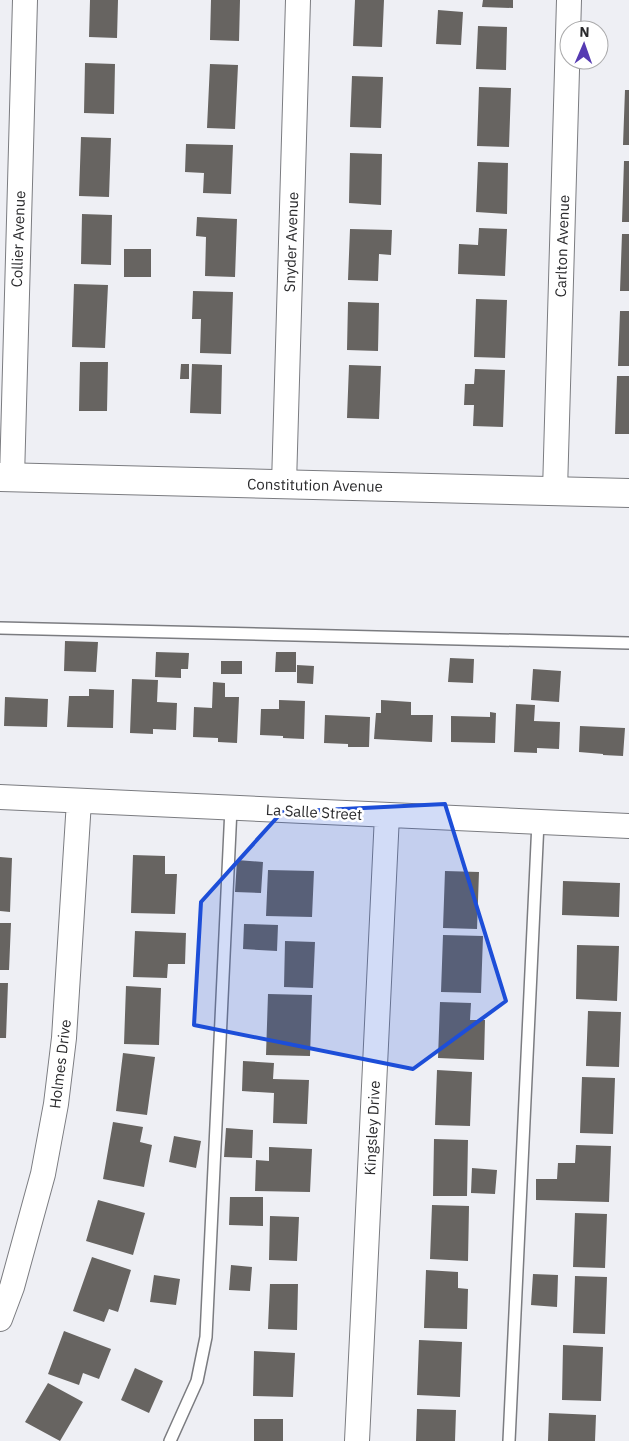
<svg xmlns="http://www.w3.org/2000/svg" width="629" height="1441" viewBox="0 0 629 1441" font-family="'IBM Plex Sans',sans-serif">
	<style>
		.building { fill: #676461 }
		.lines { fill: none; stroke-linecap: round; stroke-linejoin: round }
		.lane-casing { stroke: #7b7c80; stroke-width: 14 }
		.street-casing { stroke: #7b7c80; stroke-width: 26 }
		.primary-casing { stroke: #7b7c80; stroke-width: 30 }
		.lane { stroke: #fff; stroke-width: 11 }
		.street { stroke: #fff; stroke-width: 24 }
		.primary { stroke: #fff; stroke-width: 28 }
		.marked { fill: #1d4ed8; fill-opacity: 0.2; stroke: #1d4ed8; stroke-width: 4; stroke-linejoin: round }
		.labels { text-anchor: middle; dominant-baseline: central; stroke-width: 5; stroke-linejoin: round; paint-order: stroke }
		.street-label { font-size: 15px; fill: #2a2a2c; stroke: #fff }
	</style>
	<rect width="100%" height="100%" fill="#eeeff4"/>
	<path class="building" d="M90,0H118L117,38L89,37Z
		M211,0H240L239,41L210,40Z
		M355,0H384L382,47L353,46Z
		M483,0H513V8L482,7Z
		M438,10L463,12L461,45L436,44Z
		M478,26L507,27L506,70L476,69Z
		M85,63L115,64L114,114L84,113Z
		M210,64L238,65L235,129L207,128Z
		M352,76L383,77L381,128L350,127Z
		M479,87L511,88L509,147L477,146Z
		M625,90H629V145H623Z
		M81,137L111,138L109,197L79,196Z
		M186,144L233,145L231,194L203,193L204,173L185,172Z
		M350,153L382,154L381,205L349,203Z
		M624,161H629V222H622Z
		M478,162L508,163L507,214L476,212Z
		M82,214L112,215L111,265L81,264Z
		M197,217L237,219L235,277L205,276L206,237L196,236Z
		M479,228L507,229L505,276L458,274L459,244L478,245Z
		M350,229L392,230L391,255L379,254L378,281L348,280Z
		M622,234H629V291H620Z
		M124,249H151V277H124Z
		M74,284L108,285L105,348L72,347Z
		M193,291L233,292L231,354L200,353L201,319H192Z
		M476,299L507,300L505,358L474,357Z
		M348,302L379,303L378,351L347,350Z
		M620,311H629V366H618Z
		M80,362H108L107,411H79Z
		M181,364H189V379H180Z
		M192,364L222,365L221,414L190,413Z
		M349,365L381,366L379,419L347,418Z
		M475,369L505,370L503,427L473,426L474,405H464L465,384H474Z
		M617,376H629V434H615Z
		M65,641L98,642L96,672L64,671Z
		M156,652L189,653L188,669H181V678L155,677Z
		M276,652H296V672H275Z
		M450,658L474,659L473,683L448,682Z
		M221,661H242V674H221Z
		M297,665L314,666L313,684L297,683Z
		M533,669L561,671L559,702L531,700Z
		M132,679L158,680L157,702L177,703L176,730L153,729V734L130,733Z
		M213,682L225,683V697H239L237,743L218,742V738L193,737L194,707L212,708Z
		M89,689L114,690L113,728L67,727L69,696H89Z
		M5,697L48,699L47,727L4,726Z
		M279,700L305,701L304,739L283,738V736L260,735L261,709H279Z
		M381,700L411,702V715H433L432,742L374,739L376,713H381Z
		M516,704L535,705L534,721L560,722L559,749L537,748V753L514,752Z
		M490,712L496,713L495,743L451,742V716L490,717Z
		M325,715L370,717L369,747H348V744L324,743Z
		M580,726L625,728L623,756L603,755V754L579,752Z
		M133,855L165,856V874H177L175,914L131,913Z
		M0,857L12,858L10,912L0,911Z
		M237,860L263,862L261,893L235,892Z
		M268,870L314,871L312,917L266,916Z
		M445,871L479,872L477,929L443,928Z
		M563,881L620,883L619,917L562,915Z
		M0,923H11L9,970H0Z
		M244,924L278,925L277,951L243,949Z
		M135,931L186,933L185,964H168L167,978L133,977Z
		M443,935L483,936L481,993L441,992Z
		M285,941L315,942L313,988L284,987Z
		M577,945L619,946L617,1001L576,999Z
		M0,983H8L6,1038H0Z
		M126,986L161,988L159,1045L124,1044Z
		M268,994L312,995L310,1056L266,1055Z
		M440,1002L471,1003L470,1020H485L484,1060L438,1058Z
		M588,1011L621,1012L619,1067L586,1066Z
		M123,1053L155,1057L147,1115L116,1111Z
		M243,1061L274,1063L273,1079L309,1080L307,1124L273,1123L274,1093L242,1091Z
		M437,1070L472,1072L470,1126L435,1125Z
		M582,1077L615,1078L613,1134L580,1133Z
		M113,1122L143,1127L140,1142L152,1145L144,1187L103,1179Z
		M226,1128L253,1130L252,1158L224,1157Z
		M174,1136L201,1141L196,1168L169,1162Z
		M434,1139L468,1140L467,1196H433Z
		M576,1145L611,1146L609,1202L536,1200V1179H557L558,1163H575Z
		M269,1147L312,1149L310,1192L255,1191L256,1160L269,1161Z
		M472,1168L497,1170L495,1194L471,1193Z
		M230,1197H263V1226L229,1225Z
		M98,1200L145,1213L133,1255L86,1241Z
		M432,1205L469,1206L468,1261L430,1259Z
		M575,1213L607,1214L605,1268L573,1267Z
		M270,1216L299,1217L297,1261L269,1260Z
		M92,1257L131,1270L118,1312L109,1309L104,1322L73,1311Z
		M231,1265L252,1267L250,1291L229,1290Z
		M426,1270L458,1272V1288L468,1289L467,1329L424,1328Z
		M533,1274L558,1275L557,1307L531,1305Z
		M154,1275L180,1279L176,1305L150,1302Z
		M575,1276L607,1277L605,1334L573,1333Z
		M270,1284H298L297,1330L268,1329Z
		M64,1331L111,1349L99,1379L83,1373L79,1385L48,1374Z
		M419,1340L462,1342L460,1397L417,1395Z
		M563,1345L603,1347L601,1401L562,1400Z
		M254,1351L295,1353L293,1397L253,1396Z
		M135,1368L163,1381L149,1413L121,1400Z
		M48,1383L83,1402L60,1441L25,1422Z
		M417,1409L456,1410L455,1441H416Z
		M549,1413L596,1415L595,1441H548Z
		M254,1419H283V1441H254Z"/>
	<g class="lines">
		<g class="lane-casing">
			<path id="lane" d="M0,628L629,643
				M170,1441L197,1381L206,1337L231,808
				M509,1441L538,822"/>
		</g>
		<g class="street-casing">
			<path id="street" d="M12,478L25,0
				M284,484L298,0
				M555,491L569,0
				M0,797L629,826
				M0,1319L12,1287L43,1174L56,1104L64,1038L79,801
				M357,1441L387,815"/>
		</g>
		<g class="primary-casing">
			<path id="primary" d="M0,477L629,493"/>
		</g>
		<use href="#lane" class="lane"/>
		<use href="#street" class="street"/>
		<use href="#primary" class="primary"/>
	</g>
	<path class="marked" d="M445,804L506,1001L413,1069L194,1025L201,902L282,812Z"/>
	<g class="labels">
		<g class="street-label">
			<text transform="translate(18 239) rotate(-88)">Collier Avenue</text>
			<text transform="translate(291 242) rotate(-88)">Snyder Avenue</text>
			<text transform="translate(562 246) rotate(-88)">Carlton Avenue</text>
			<text transform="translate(315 485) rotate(1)">Constitution Avenue</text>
			<text transform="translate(314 812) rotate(3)">La Salle Street</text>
			<text transform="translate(60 1064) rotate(-83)">Holmes Drive</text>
			<text transform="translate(372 1128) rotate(-87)">Kingsley Drive</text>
		</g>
	</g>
	<g transform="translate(584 45) rotate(2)"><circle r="24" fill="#ffffff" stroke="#aaaaab"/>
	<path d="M0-4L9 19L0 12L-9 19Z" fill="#553ab2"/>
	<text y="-8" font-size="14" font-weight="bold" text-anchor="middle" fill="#2a2a2c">N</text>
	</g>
</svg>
